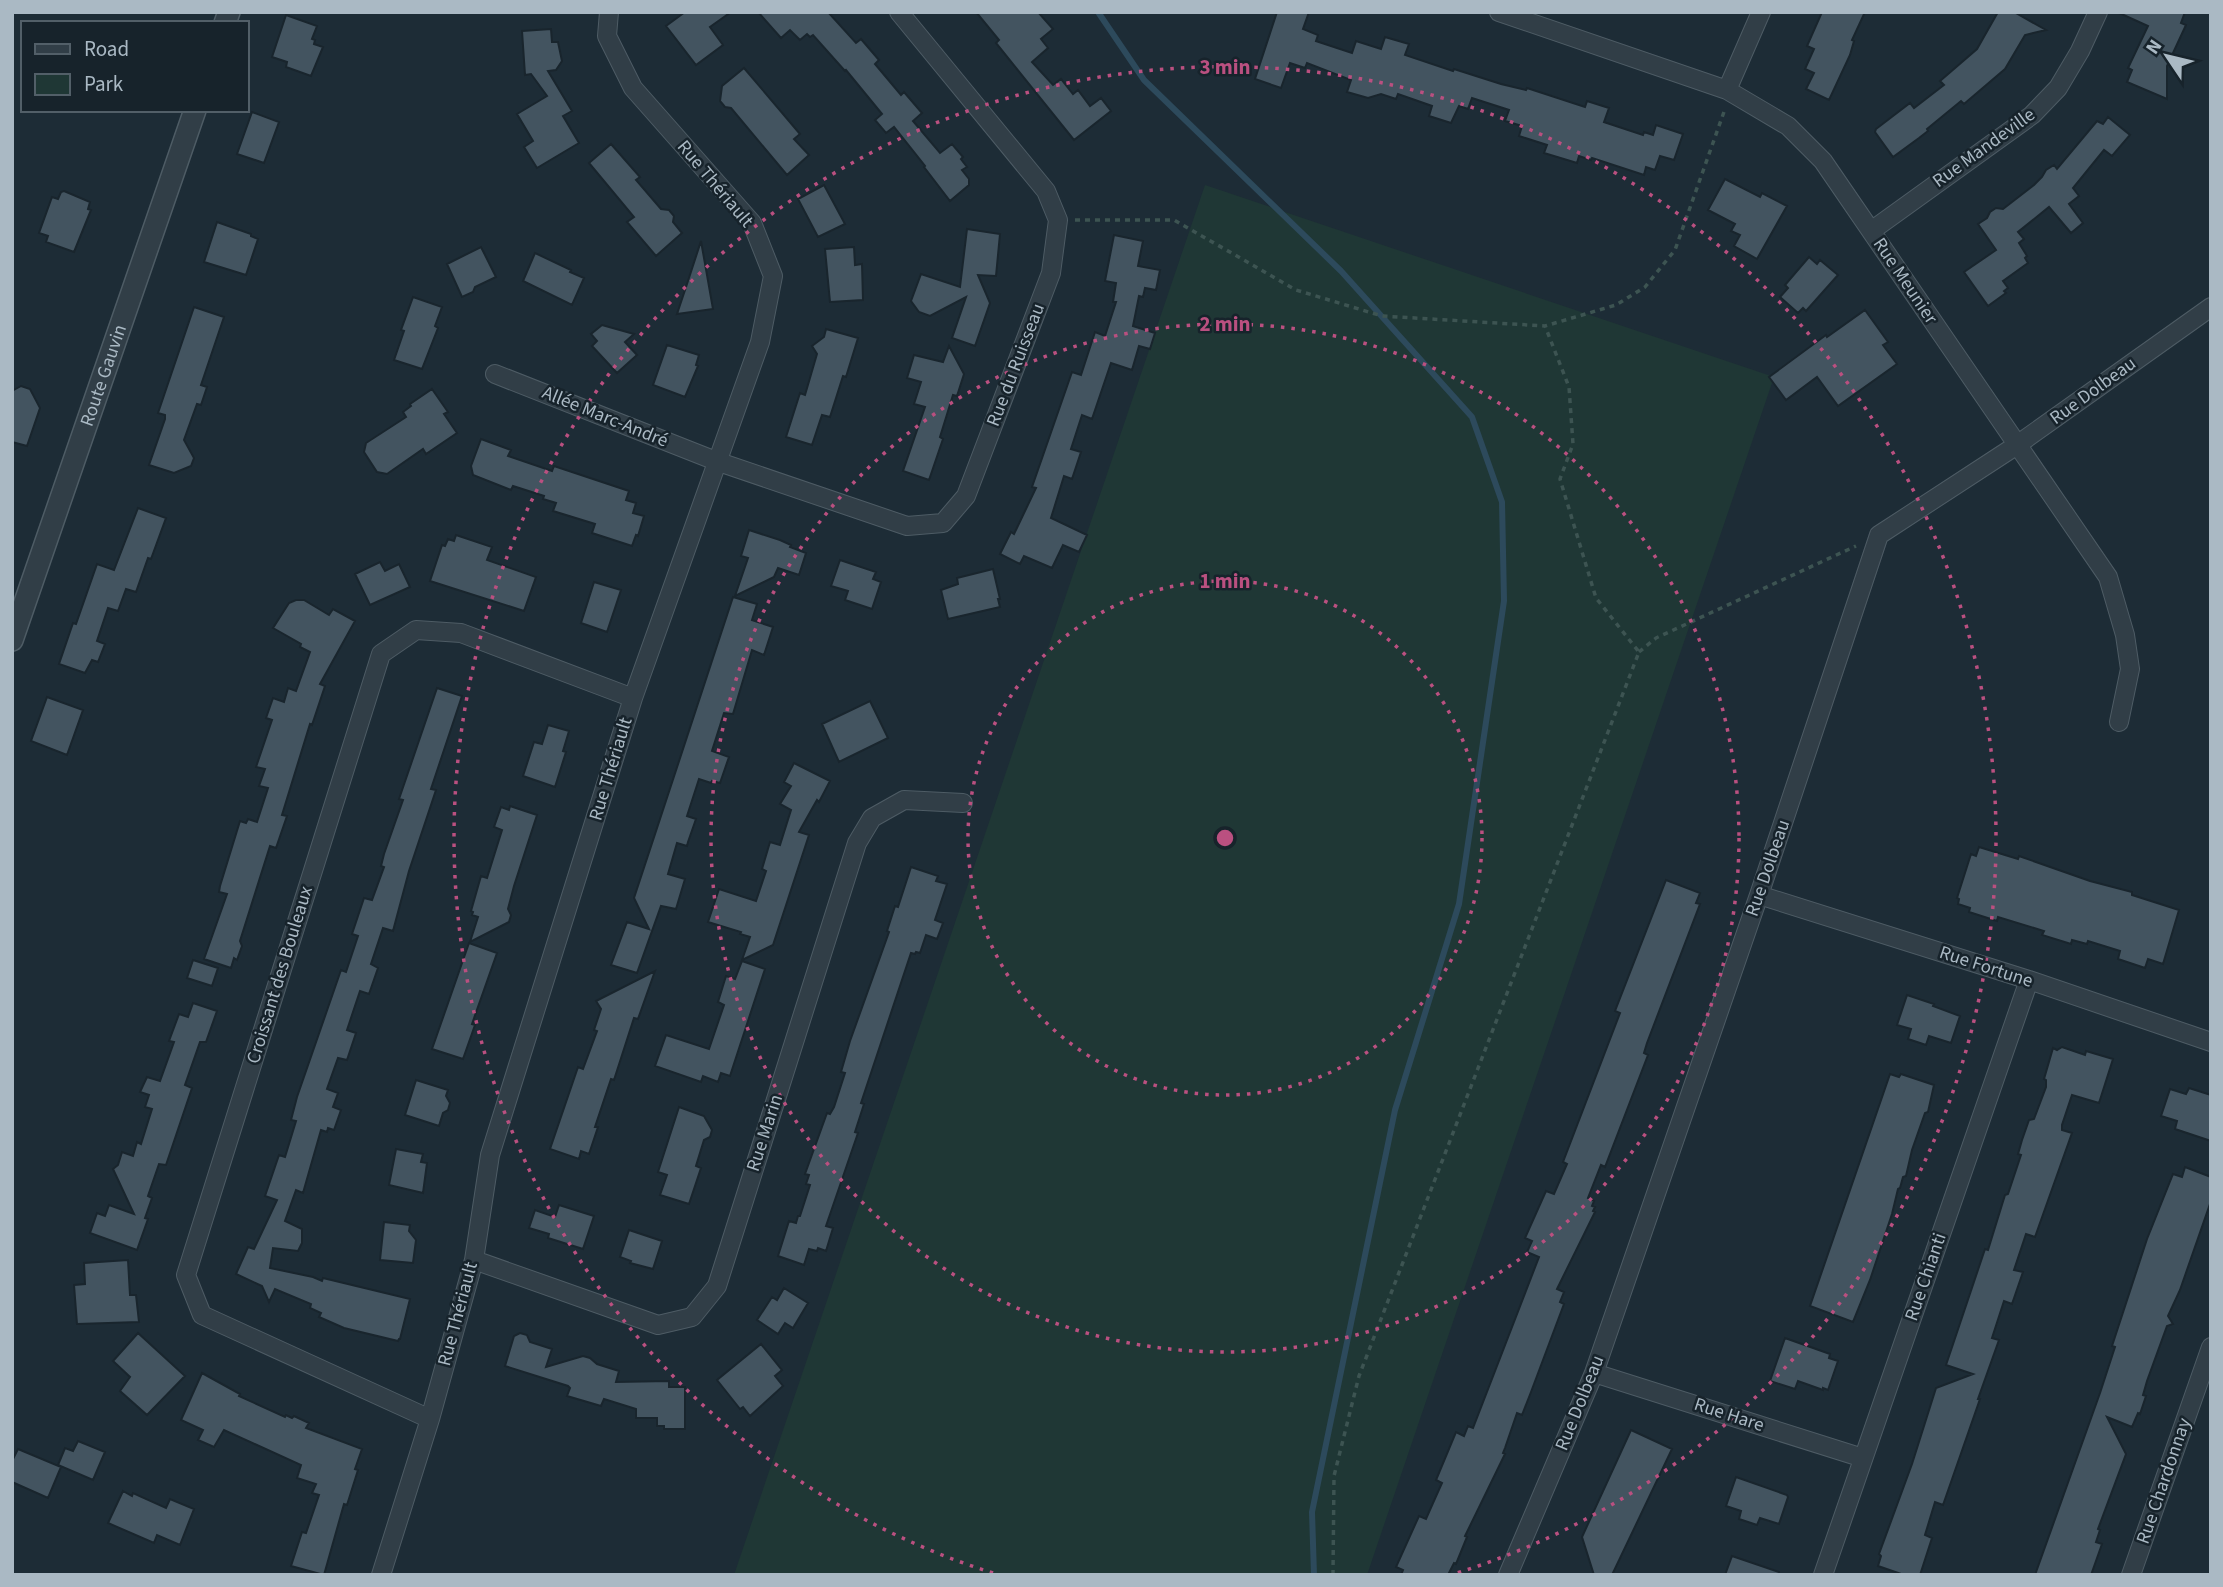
<svg xmlns="http://www.w3.org/2000/svg" width="2223" height="1587" viewBox="0 0 2223 1587" font-family="'Source Sans 3',sans-serif">
	<style>
		.green { fill: #1f3735 }
		.lines { fill: none; stroke-linecap: round; stroke-linejoin: round }
		.stream { stroke: #2d4a5c; stroke-width: 6 }
		.building { fill: #435460; stroke: #19252d; stroke-width: 2 }
		.minor-casing { stroke: #4e5c65; stroke-width: 20 }
		.tertiary-casing { stroke: #4e5c65; stroke-width: 24 }
		.path { stroke: #3d5452; stroke-width: 3.5; stroke-dasharray: 5 5; stroke-linecap: butt }
		.minor { stroke: #313e47; stroke-width: 18 }
		.tertiary { stroke: #313e47; stroke-width: 21 }
		.ring { fill: none; stroke: #ba5080; stroke-width: 3.5; stroke-dasharray: 3.5 7 }
		.labels { text-anchor: middle; dominant-baseline: central; stroke-width: 5; stroke-linejoin: round; paint-order: stroke }
		.street-label { font-size: 19px; fill: #aab9c4; stroke: #17232b }
		.centre { fill: #ba5080; stroke: #17232b; stroke-width: 3.5 }
		.ring-label { font-size: 21px; text-anchor: middle; font-weight: bold; fill: #ba5080; stroke: #17232b; stroke-width: 5; stroke-linejoin: round; paint-order: stroke }
	</style>
	<rect width="100%" height="100%" fill="#1d2c36"/>
	<path class="green" d="M1205,185L1774,377L1367,1575H734Z"/>
	<g class="lines">
		<path class="stream" d="M1098,12L1144,80L1341,271L1472,417L1502,502L1504,601L1459,904L1395,1110L1312,1512L1314,1575"/>
	</g>
	<path class="building" d="M685,12H731L710,27L723,45L696,65L666,26Z
		M758,12H828L856,43L861,39L879,60L875,64L901,95L904,92L922,113L913,121L940,153L952,144L963,157L961,159L967,167L962,170L969,179V185L950,201L924,167L925,166L894,127L886,133L875,120L882,114L846,70L845,71L813,35L810,37L807,34L800,40L790,30L781,38Z
		M976,12H1038L1053,29L1041,39L1048,48L1032,62L1053,85L1061,79L1073,94L1078,90L1090,106L1101,98L1111,111L1074,140L996,43L999,40Z
		M1277,12H1309L1303,29L1318,35L1316,41L1352,53L1356,41L1381,49L1385,37L1409,44L1405,55L1453,71L1454,69L1501,84L1526,90L1527,88L1585,107L1587,101L1609,108L1604,122L1643,135L1644,132L1653,135L1656,125L1683,134L1674,160L1660,156L1655,170L1646,167L1644,175L1592,158L1591,160L1579,156L1577,163L1544,153L1547,145L1519,136L1522,126L1505,121L1509,110L1472,98L1468,109L1459,106L1451,123L1429,116L1432,106L1398,94L1396,99L1381,94L1368,98L1347,92L1351,80L1307,63L1305,68L1290,63L1281,88L1255,79Z
		M1822,12H1865L1852,40L1854,41L1850,55L1829,100L1806,89L1814,73L1805,69L1814,49L1807,46Z
		M1998,12H2014L2046,30L2025,35L2005,69L1964,104L1961,101L1927,129L1928,131L1919,138L1893,157L1875,132L1876,129L1910,103L1914,108L1944,85L1940,81L1977,49Z
		M2117,12H2185L2181,23L2186,25L2167,66V99L2127,82L2132,70L2128,68L2148,26Z
		M286,15L317,26L312,39L315,40L314,44L323,47L311,76L286,67L287,62L272,57Z
		M551,29L552,42H558L562,61L556,70L548,71L572,111L563,116L579,143L537,168L524,147L533,141L517,114L547,96L531,74L525,75L522,31Z
		M744,68L800,134L794,139L809,155L787,175L731,108L725,107L720,101L722,86Z
		M252,112L279,122L264,163L237,154Z
		M2108,117L2130,135L2112,156L2104,150L2073,188L2079,196L2069,204L2083,223L2071,233L2049,207L2018,232L2024,239L2019,243L2027,256L2025,258L2028,263L2003,281L2008,288L2004,291L2006,293L1988,306L1964,272L1996,250L1978,224L1987,218L1990,212L1996,208L2003,209L2034,185L2042,177L2046,170L2054,165L2057,169L2097,121L2103,124Z
		M611,144L640,177L636,180L661,209L669,210L674,216L673,222L682,233L656,256L627,222L634,217L589,163Z
		M1725,179L1760,197L1762,193L1787,206L1757,259L1734,246L1740,235L1731,231L1735,224L1708,210Z
		M824,185L845,224L818,237L798,199Z
		M64,191L90,202L88,209L91,210L74,252L46,242L48,236L39,233L52,197L58,199L61,192Z
		M217,222L251,234V236L258,239L246,275L204,262Z
		M967,229L1000,234L996,276L978,275L990,303L975,346L952,338L966,297L930,316L919,312L911,301L921,274L960,287Z
		M1114,235L1143,241L1138,266L1160,270L1156,290L1145,288L1143,297L1139,296L1133,326L1155,333L1150,349L1139,346L1132,370L1111,363L1092,419L1082,415L1071,449L1081,452L1072,479L1064,476L1051,518L1087,535L1079,552L1063,545L1052,568L1024,556L1020,564L1000,554L1011,532L1014,534L1036,488L1032,487L1072,372L1081,375L1095,332L1105,336L1116,302H1113L1116,283L1105,281Z
		M701,241L713,309L677,314L687,284Z
		M481,247L496,277L475,287L473,292L462,297L447,264Z
		M854,247L855,265L862,264L863,300L830,302L825,249Z
		M535,253L571,270L570,272L584,278L572,305L523,281Z
		M1809,257L1817,264L1820,260L1838,275L1806,311L1803,308L1798,313L1780,297L1788,288L1785,285Z
		M413,297L442,307L435,326L438,328L422,369L394,360L404,331L401,330Z
		M194,307L224,317L201,385L207,387L201,405L197,404L184,440L194,458L191,466L174,473L149,465L165,419V415L158,413Z
		M1865,310L1888,342L1883,345L1897,364L1838,406L1817,377L1786,400L1769,377L1826,335L1827,337Z
		M602,325L634,334L625,342L637,355L617,373L592,346L597,341L591,334Z
		M826,329L858,338L846,377L843,376L830,417L822,415L812,445L786,437L800,393L805,395L817,354L812,346L824,337Z
		M667,345L699,355L696,365L698,366L685,397L653,385Z
		M949,346L964,374L957,396L953,395L940,437L943,439L929,480L903,471L925,407L914,404L921,382L907,378L914,355L943,362Z
		M21,386L30,389L40,408L27,446L12,442V391Z
		M432,389L448,412L444,414L457,433L426,454L423,449L387,474L377,472L364,452L366,443L403,419L406,417L403,412L411,406L410,404Z
		M481,439L511,450L508,456L552,471L554,466L629,491L626,500L636,503L633,513L644,516L638,536L636,535L632,546L592,533L595,524L553,511L556,503L543,499L544,496L513,486L511,490L473,475L471,466Z
		M138,508L166,518L151,559L148,558L136,592L126,589L118,611L108,608L97,641L105,644L98,662L92,660L85,673L59,664L73,623L76,624L97,564L114,570Z
		M749,530L780,540L791,545L790,547L806,553L799,575L778,568L774,577L735,596L748,558L741,556Z
		M456,535L492,547L487,560L536,577L524,611L430,581L442,545L445,546L448,539L454,541Z
		M840,560L876,572L873,579L881,582L872,609L845,600L848,591L831,586Z
		M380,562L385,571L399,564L410,587L370,605L355,574Z
		M993,569L1000,599H998L1000,607L948,619L941,590L958,584L957,578Z
		M594,582L621,590L607,632L581,623Z
		M733,597L757,604L752,620L773,627L764,655L752,650L733,714L724,713L712,751L729,757L720,783L712,781L711,783L699,779L687,816L696,819L688,842L687,846L677,843L668,874L685,879L676,909L661,906L637,973L611,965L627,922L649,929L634,898Z
		M296,600H304L329,615L333,609L355,621L320,684L325,686L312,725L310,724L282,815L287,816L276,848L270,846L240,941L242,946L237,960L234,958L231,968L204,959L227,894L219,892L220,886L240,821L246,823L248,819L257,822L268,788L259,786L265,769L256,767L272,720L266,718L273,698L284,702L288,688L296,691L310,652L300,647L301,644L273,628L289,603Z
		M437,688L462,696L431,789L436,790L409,871L393,931L383,928L371,964L378,968L369,994L360,991L347,1030L356,1033L347,1060L338,1058L327,1089L338,1093L333,1107L341,1110L334,1130L328,1128L327,1132L321,1130L303,1193L296,1190L285,1221L302,1229V1243L298,1251L273,1248L270,1268L313,1277L322,1281L323,1278L410,1299L400,1339H399L398,1341L344,1328L319,1317L321,1313L310,1308L311,1304L275,1289L269,1302L262,1286L236,1274L248,1247L254,1249L277,1200L265,1196L279,1155L285,1157L296,1121L291,1120L297,1097L341,970L346,972L358,936L352,934L364,898L372,900L384,867L381,866L384,854L403,800L399,799Z
		M47,697L83,710L67,755L31,741Z
		M870,701L888,738L839,762L822,724Z
		M548,725L569,731L563,751L566,752L555,787L523,776L534,742L542,744Z
		M794,763L830,781L819,802L817,800L799,832L809,835L773,945L742,960L750,937L740,934L741,932L708,922L719,889L756,901L766,871L762,869L770,842L780,845L791,810L780,804L791,786L784,782Z
		M510,806L537,815L514,886L508,909L511,915L509,922L470,942L478,917L472,915L473,912L471,911L481,876L487,878L502,830L494,827L501,807L509,810Z
		M1979,847L2018,859L2019,856L2090,881L2132,892V895L2179,910L2163,964L2148,959L2145,968L2118,959L2120,951L2088,941L2087,944L2072,940L2071,944L2042,935L2044,931L1998,917L1997,921L1969,912L1970,908L1958,904L1959,899L1957,898L1971,854L1976,856Z
		M911,867L938,876L936,881L947,884L935,920L943,923L937,939L926,935L920,953L916,952L915,954L911,953L861,1103L864,1104L855,1132L858,1133L826,1226L833,1228L826,1251L818,1248L817,1251L809,1249L804,1265L778,1256L789,1221L796,1223L798,1216H800L810,1185L806,1184L809,1175L805,1174L827,1113L830,1114L834,1107L845,1073L841,1072L850,1041L889,932L887,931L895,906L898,907Z
		M1666,880L1700,893L1696,903L1700,904L1647,1043L1644,1053L1648,1055L1605,1167L1601,1165L1588,1198L1594,1201L1592,1206L1595,1207L1593,1211L1595,1212L1557,1289L1564,1292L1560,1302L1564,1304L1531,1392L1522,1415L1517,1413L1505,1448L1503,1453L1505,1454L1467,1532L1465,1536L1467,1537L1456,1564L1454,1563L1448,1575H1401L1403,1570L1396,1567L1419,1516L1426,1519L1433,1503L1442,1483L1436,1480L1456,1432L1464,1436L1468,1426L1473,1428L1539,1257L1527,1252L1532,1241L1525,1238L1546,1191L1554,1194L1567,1164L1563,1162L1620,1013L1615,1011Z
		M469,943L497,953L472,1024L475,1025L463,1059L432,1049Z
		M193,960L218,968L212,986L187,978Z
		M742,961L765,969L730,1076L721,1073L718,1082L703,1076L701,1082L655,1066L666,1035L709,1049L724,1005L718,1002L726,976L735,979Z
		M655,971L638,1019L634,1018L614,1080L611,1079L595,1127H598L589,1154L581,1151L579,1159L550,1149L578,1067L583,1069L597,1031L594,1030L601,1009L596,1001Z
		M1907,995L1934,1004L1933,1006L1960,1016L1951,1043L1929,1036L1926,1045L1908,1039L1911,1029L1897,1025Z
		M193,1003L217,1011L206,1042H200L185,1085L192,1088L166,1165L159,1164L148,1196L152,1198L145,1218L148,1219L137,1250L90,1233L97,1213L105,1216L109,1205L134,1214L113,1169L118,1165L122,1152L133,1156L137,1142L141,1144L152,1109L145,1107L149,1095L140,1092L147,1077L160,1081L174,1042L169,1041L179,1014L188,1017Z
		M2062,1047L2085,1055L2086,1051L2113,1059L2099,1103L2072,1095L2062,1125V1130L2072,1133L2035,1237L2026,1234L2014,1270L2023,1272L2012,1304L2004,1301L1992,1338L1999,1340L1978,1399H1980L1943,1505L1935,1502L1925,1535L1932,1538L1920,1575H1904L1878,1566L1881,1556L1879,1554L1912,1464L1936,1388L1973,1374L1946,1365L1985,1249L1988,1250L2005,1195L2008,1194L2021,1155L2018,1154L2022,1140L2029,1120L2034,1119L2046,1087V1080L2044,1079L2053,1048L2057,1050Z
		M1890,1074L1899,1077L1901,1074L1934,1085L1928,1112L1925,1113L1912,1150L1906,1176L1903,1177L1900,1188L1898,1189L1892,1214L1870,1280L1853,1322L1810,1306Z
		M416,1080L448,1090L446,1096L450,1103L448,1110L443,1113L439,1126L405,1115Z
		M2189,1088L2211,1095V1141L2175,1129L2177,1121L2161,1116L2170,1089L2186,1094Z
		M679,1107L704,1116L712,1130L710,1137L704,1140L696,1166L701,1168L689,1204L660,1195L667,1175L658,1172Z
		M396,1149L423,1154L421,1162L427,1163L423,1193L389,1185Z
		M2185,1167L2211,1177V1201L2180,1290L2168,1316L2173,1324L2167,1326L2147,1381L2143,1395L2146,1396L2140,1414L2138,1413L2132,1427L2107,1417L2126,1454L2098,1529L2100,1530L2096,1542L2102,1544L2091,1575H2035L2100,1393L2115,1347L2112,1346L2147,1239L2173,1174L2182,1177Z
		M559,1205L594,1216L583,1249L548,1238L549,1234L529,1228L535,1210L555,1217Z
		M384,1222L410,1225L409,1231L416,1240L413,1263L380,1260Z
		M629,1230L662,1241L653,1269L630,1263L631,1261L620,1257Z
		M128,1260L130,1295H136L139,1322L77,1324L74,1285L85,1284L84,1263Z
		M784,1288L808,1303L793,1328L785,1323L778,1334L757,1320L772,1297L777,1300Z
		M138,1333L185,1376L147,1415L120,1391L130,1377L113,1361Z
		M520,1333L527,1335L530,1342L552,1349L546,1367L583,1356L590,1358L597,1364L619,1371L616,1382L669,1381V1387H685V1429H664V1426H657V1418H636V1409L604,1399L601,1406L567,1396L570,1388L568,1386L505,1366L514,1336Z
		M1785,1338L1830,1354L1829,1358L1838,1361L1828,1390L1823,1388V1390L1798,1381L1795,1389L1770,1381Z
		M761,1344L782,1370L775,1376L783,1386L750,1416L743,1407L740,1409L717,1380Z
		M202,1373L240,1394L239,1396L285,1417L286,1415L292,1418L294,1416L309,1423L306,1428L362,1449L355,1469L358,1470L347,1505L344,1504L324,1575L291,1566L302,1532L306,1533L319,1495L312,1493L316,1484L297,1478L301,1465L224,1430L214,1447L198,1440L203,1430L181,1420Z
		M1631,1430L1672,1449L1612,1575H1594L1582,1537Z
		M78,1441L105,1452L93,1480L58,1465L65,1448L73,1451Z
		M18,1449L61,1467L48,1498L12,1482V1461Z
		M1736,1477L1787,1495L1788,1497L1779,1524L1760,1518L1757,1525L1739,1519L1741,1511L1726,1506Z
		M123,1491L132,1496L133,1493L166,1508L170,1499L194,1509L180,1545L157,1535L154,1543L108,1523Z
		M1732,1556L1779,1572V1575H1725Z"/>
	<g class="lines">
		<g class="minor-casing">
			<path id="minor" d="M1499,12L1727,90L1788,126L1823,161L2108,577L2125,635L2130,669L2119,722
				M1727,90L1761,12
				M1871,231L2032,115L2058,88L2080,51L2098,12
				M495,374L716,461L907,526L943,523L966,496L1051,273L1058,220L1046,191L899,12
				M1759,895L2029,980L2211,1042
				M474,1260L658,1325L692,1317L717,1286L857,843L872,818L904,800L963,803
				M1594,1373L1863,1458
				M430,1419L202,1315L186,1275L381,654L416,630L461,633L633,698
				M381,1575L430,1419L474,1260L490,1155L633,698L760,342L773,276L752,223L633,88L607,36L609,12
				M1508,1575L1594,1373L1759,895L1879,535L2017,445L2211,307
				M1823,1575L2029,980
				M2131,1575L2211,1347"/>
		</g>
		<g class="tertiary-casing">
			<g id="tertiary">
				<path d="M225,23L229,12"/>
				<path id="s1" d="M12,640L195,110"/>
			</g>
		</g>
		<path class="path" d="M1075,220H1174L1296,290L1382,316L1545,326L1616,305L1645,287L1675,250L1725,109
			M1639,652L1656,638L1856,546
			M1333,1575L1334,1476L1359,1376L1639,652L1596,598L1560,479L1573,444L1569,387L1545,326"/>
		<use href="#minor" class="minor"/>
		<use href="#tertiary" class="tertiary"/>
	</g>
	<g class="ring">
		<circle cx="1225" cy="838" r="257"/>
		<circle cx="1225" cy="838" r="514"/>
		<path d="M993 1573A771 771 0 1 1 1457 1573"/>
	</g>
	<g class="labels">
		<g class="street-label">
			<text transform="translate(1984 148) rotate(-36)">Rue Mandeville</text>
			<text transform="translate(715 184) rotate(50)">Rue Thériault</text>
			<text transform="translate(1905 281) rotate(56)">Rue Meunier</text>
			<text transform="translate(1016 365) rotate(-69)">Rue du Ruisseau</text>
			<text stroke="none"><textPath href="#s1" startOffset="280">Route Gauvin</textPath></text>
			<text transform="translate(2093 391) rotate(-36)">Rue Dolbeau</text>
			<text transform="translate(605 417) rotate(22)">Allée Marc-André</text>
			<text transform="translate(611 769) rotate(-73)">Rue Thériault</text>
			<text transform="translate(1768 868) rotate(-71)">Rue Dolbeau</text>
			<text transform="translate(1986 967) rotate(18)">Rue Fortune</text>
			<text transform="translate(280 975) rotate(-73)">Croissant des Bouleaux</text>
			<text transform="translate(765 1133) rotate(-72)">Rue Marin</text>
			<text transform="translate(1926 1277) rotate(-71)">Rue Chianti</text>
			<text transform="translate(458 1314) rotate(-75)">Rue Thériault</text>
			<text transform="translate(1580 1403) rotate(-68)">Rue Dolbeau</text>
			<text transform="translate(1729 1415) rotate(18)">Rue Hare</text>
			<text transform="translate(2164 1481) rotate(-71)">Rue Chardonnay</text>
		</g>
	</g>
	<circle cx="1225" cy="838" r="10" class="centre"/>
	<g class="ring-label">
		<text x="1225" y="74">3 min</text>
		<text x="1225" y="331">2 min</text>
		<text x="1225" y="588">1 min</text>
	</g>
	<rect width="2223" height="1587" fill="none" stroke="#aab9c4" stroke-width="28"/>
	<rect x="21" y="21" width="228" height="91" fill="#17232b" stroke="#525f68" stroke-width="2"/>
	<rect x="35" y="44" width="35" height="10" fill="#313e47" stroke="#525f68" stroke-width="2"/>
	<text x="84" y="56" font-size="21" fill="#aab9c4">Road</text>
	<rect x="35" y="74" width="35" height="21" fill="#1f3735" stroke="#525f68" stroke-width="2"/>
	<text x="84" y="91" font-size="21" fill="#aab9c4">Park</text>
	<g transform="translate(2167 56) rotate(305)" stroke="#17232b" stroke-width="5" paint-order="stroke">
	<path d="M0-5L12 26L0 18L-12 26Z" fill="#aab9c4"/>
	<text y="-10" font-size="19" font-weight="bold" text-anchor="middle" fill="#aab9c4">N</text>
	</g>
</svg>
